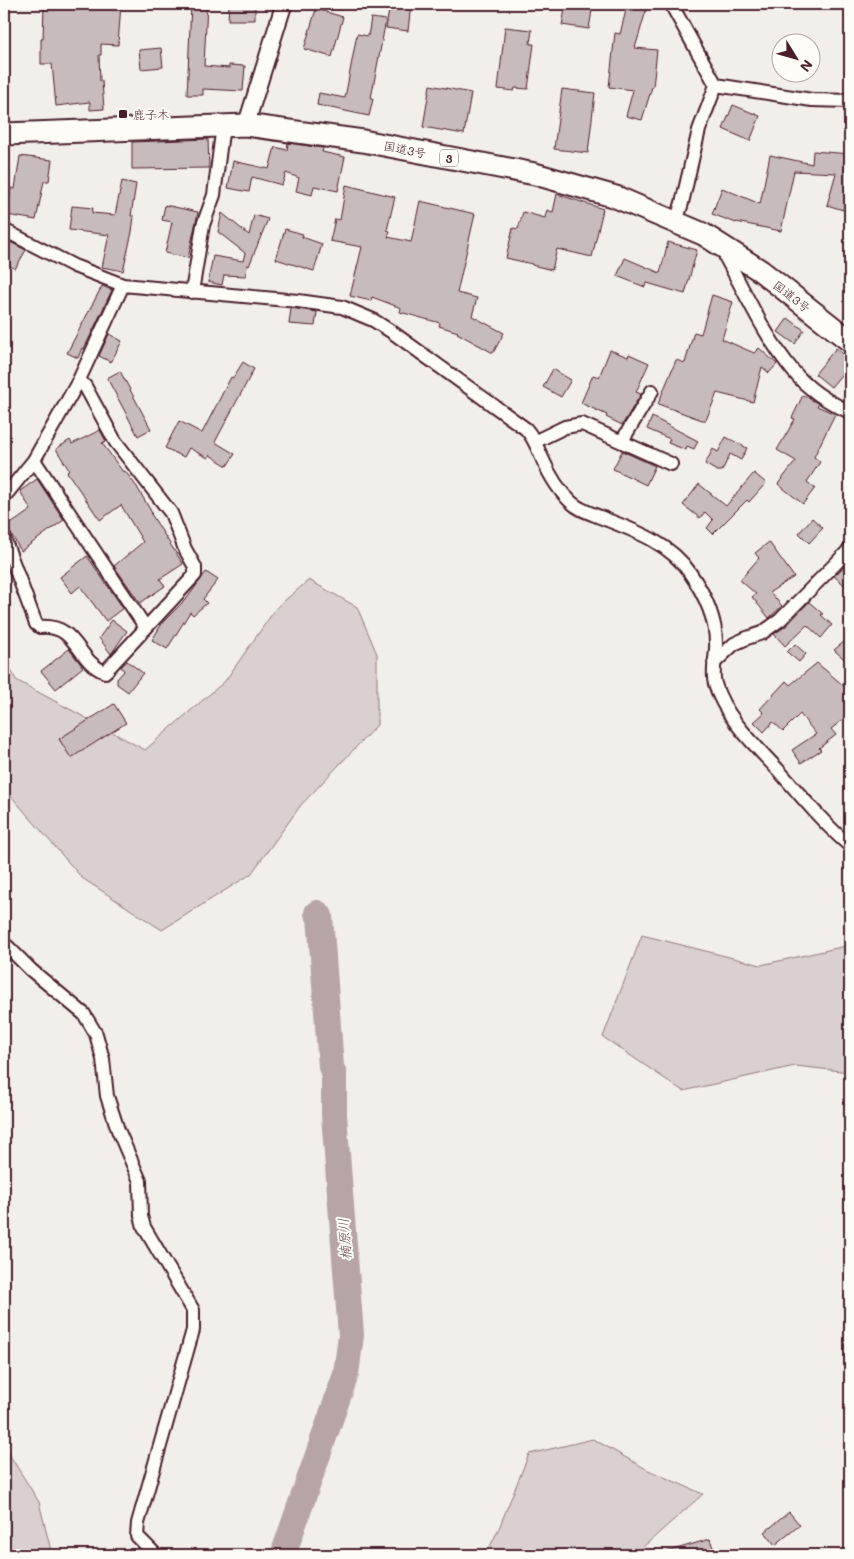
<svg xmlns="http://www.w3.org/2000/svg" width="854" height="1559" viewBox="0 0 854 1559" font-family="Mali,'Klee One',sans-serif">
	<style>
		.green { fill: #d9d0cf; stroke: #92787d }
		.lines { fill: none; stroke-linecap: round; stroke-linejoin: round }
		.river { stroke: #b7a5a6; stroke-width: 26 }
		.building { fill: #c8bbbb; stroke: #4a1f2b }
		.minor-casing { stroke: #4a1f2b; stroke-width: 16 }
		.tertiary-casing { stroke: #4a1f2b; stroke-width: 19 }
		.trunk-casing { stroke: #4a1f2b; stroke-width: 25 }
		.minor { stroke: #fdfcf7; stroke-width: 12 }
		.tertiary { stroke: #fdfcf7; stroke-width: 15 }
		.trunk { stroke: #fdfcf7; stroke-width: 21 }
		.poi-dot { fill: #4a1f2b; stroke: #fdfcf7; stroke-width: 2 }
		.labels { text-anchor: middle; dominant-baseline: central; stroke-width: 4; stroke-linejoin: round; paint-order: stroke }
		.shield { fill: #fdfcf7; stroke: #806168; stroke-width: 1 }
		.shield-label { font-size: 11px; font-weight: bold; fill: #4a1f2b }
		.poi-label { font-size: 12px; fill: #4a1f2b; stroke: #fdfcf7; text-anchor: start }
		.street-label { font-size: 12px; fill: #4a1f2b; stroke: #fdfcf7 }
		.water-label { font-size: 14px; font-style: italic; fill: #704e56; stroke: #fdfcf7 }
	</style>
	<rect width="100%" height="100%" fill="#f2efeb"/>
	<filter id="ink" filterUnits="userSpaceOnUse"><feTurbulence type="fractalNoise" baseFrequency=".02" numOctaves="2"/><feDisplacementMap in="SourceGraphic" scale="10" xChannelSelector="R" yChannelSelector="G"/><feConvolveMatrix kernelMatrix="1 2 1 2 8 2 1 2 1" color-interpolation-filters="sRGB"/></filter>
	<g filter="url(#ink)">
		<path class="green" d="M309,580L357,607L377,654V725L301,805L251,874L162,930L82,878L4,788V655L16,680L145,750L225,681L277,607Z
			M642,935L761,965L850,945V1072L795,1066L683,1091L603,1037Z
			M593,1439L648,1470L703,1494L634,1555H486L499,1528L529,1454Z
			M4,1446L39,1502L52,1555H4Z"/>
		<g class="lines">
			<path class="river" d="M283,1555L346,1374L351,1335L334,1115V1074L331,1067L320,916L317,913"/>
		</g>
		<path class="building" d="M44,4H121L118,45L101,44V55H99L100,81H102L104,109L90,110V102L56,106L52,64H41V39H43Z
			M191,4H207L204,66L229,68V65L245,66L243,91L203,89V95H187Z
			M229,4H255V20H228Z
			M390,4H411L408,31L386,28Z
			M566,4H593L589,29L562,25Z
			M634,4H648L635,48L657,50L653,87H652L642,120L626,116L633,90L609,87L615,33L620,34L626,10L631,11Z
			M316,9L343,17L332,57L304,49Z
			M371,18L386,20L371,98L373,99L369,116L317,105L319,93L345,98L357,34L368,36Z
			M505,27L532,30L530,44H534L528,89L515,88L514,91L498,89Z
			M161,48L163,67L141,69L139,50Z
			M430,85L471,93L464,134L423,127Z
			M562,89L595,93L588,153L554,149Z
			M733,105L760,116L750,141L723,129Z
			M208,139L209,168L132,169V142Z
			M288,143L323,148L322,152L345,157L338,191L314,186L312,195L296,191L299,178L286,173L282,185L252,177L249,192L228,188L233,161L269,169L275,147L287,150Z
			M813,151L850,154V186L843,210L827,205L836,173L794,171L781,231L736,222V223L712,214L722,188L760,204L770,155L812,164Z
			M20,156L52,160L49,181H44L36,220L7,215L11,188L15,189Z
			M122,181L136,184L131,216H134L132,232L123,271L102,267L109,235L69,230L72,206L93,208L92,213L115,215Z
			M346,185L395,197L387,230L390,231L388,237L411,242L420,201L475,214L457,293L477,298L472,316L504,333L493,353L457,333L458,332L439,326L440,323L400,312L401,308L372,297L371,301L350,296L362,247L330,241L335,219L340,220Z
			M557,194L603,209L592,257L557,249L552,270L532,265V264L506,258L513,228L518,229L523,212L545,218L547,210L553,212Z
			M165,205L198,212L188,258L165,253L172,222L162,220Z
			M222,213L249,235L254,215L268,219L249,266L247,265L246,276L224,275L222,285L208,282L213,256L243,261L245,253L218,232Z
			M285,229L303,234L302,237L322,244L314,271L276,259Z
			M4,239L26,250L15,269L4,262Z
			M668,242L697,250L685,294L647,283L645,287L617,276L625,258L660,273Z
			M102,286L112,290L84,349L82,348L78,358L67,353Z
			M712,295L733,302L722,339L754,353L759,348L777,364L769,373L762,367L753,402L717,393L706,420H702L658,404L676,360L685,363L694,332L701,334Z
			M291,308L317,312L315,326L289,324Z
			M788,318L804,330L795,344L778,332Z
			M109,334L122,341L111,362L99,356Z
			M836,348L848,358L842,366L846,369L831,387L815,374Z
			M610,350L628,357L629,354L649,363L636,392L641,394L622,425L606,417L607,415L581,403L593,375L599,377Z
			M243,362L254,369L215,442L235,454L227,466L210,455L208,458L189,448L184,457L165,448L179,421L202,433L231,377L233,378Z
			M553,369L571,380L561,397L543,387Z
			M120,371L151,429L138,436L107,378Z
			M803,395L819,404L817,406L835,414L814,457L820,462L807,482L815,488L803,504L778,484L796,461L777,450L795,419L792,418Z
			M652,417L698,441L694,449L687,446L686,450L668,443L670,439L647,429Z
			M100,430L106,441L102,443L123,472L125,471L137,487L152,513L151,514L183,564L160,579L165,586L140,603L114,566L143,542L121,505L100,520L67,472L69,470L56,449L70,440L72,444Z
			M726,437L747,448L741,460L730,454L722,471H717L705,464L713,449L718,452Z
			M622,451L655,466L646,485L613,469Z
			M754,473L766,483L749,502L747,500L713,534L707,528L713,520L705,512L700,518L683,505L699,484L726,506Z
			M37,479L64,520L21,551L10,532L5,528L31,510L20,491Z
			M812,518L823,528L809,543L799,533Z
			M769,542L794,577L770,592L782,606L769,618L752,597L756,594L740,580L759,558L755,553Z
			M87,556L123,608L106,621L80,586L72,593L60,577Z
			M850,561V590L834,576Z
			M206,572L218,580L203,599L207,603L193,615L190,612L167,649L152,640L163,622L188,597Z
			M809,602L823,614L821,615L832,625L821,638L807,625L785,646L774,634L786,626Z
			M112,620L127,631L111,654L99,638Z
			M850,637V664L834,650Z
			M795,644L806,654L799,662L787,652Z
			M69,649L83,667L56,689L41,671Z
			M127,661L143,673L128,692L117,684V679L124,671L121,667Z
			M817,663L850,691V714L831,729L836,735L819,748L821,750L801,763L792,750L816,734L800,714L783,731L773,722L764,732L754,722L764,713L760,709L786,681L790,685Z
			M114,704L126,723L71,758L59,739Z
			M789,1512L800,1525L775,1545L765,1532Z
			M710,1539L714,1551L701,1555H666V1552Z"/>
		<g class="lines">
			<g class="minor-casing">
				<path id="minor" d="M671,4L716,85L812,100L850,101
					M676,222L682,203L699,130L716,85
					M4,230L74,266L123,285L298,301L342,307L373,320L392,332L526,429C534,438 537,447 542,458C549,474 558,490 571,502C580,511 594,514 605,519C636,531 671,544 690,573C703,592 716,618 716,643C717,656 711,671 715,684C725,718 756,746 780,772C802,797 824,824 850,846
					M729,250L726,258C747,296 766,339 794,372C808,389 830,403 850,412
					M192,292L203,225L214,195L223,125
					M78,382L123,285
					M536,441L565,427L582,424L671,464
					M622,441L652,391
					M34,460L146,628
					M4,497L34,460L78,382L85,386L115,441L171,513L185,549L195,567V575L105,672C76,661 78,624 40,627L36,624L4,538
					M714,663L734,644L747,638L762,633L780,620L850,549
					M4,947L7,946L31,970L84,1014L96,1034L103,1059L107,1096L118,1130L140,1181L141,1216L144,1227L193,1310V1330L138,1523L137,1536L156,1555"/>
			</g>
			<g class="tertiary-casing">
				<path id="tertiary" d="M246,125L284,4"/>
			</g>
			<g class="trunk-casing">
				<path id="trunk" d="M4,134L246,125L363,141L535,174L616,197L703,234L761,271L850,341"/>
			</g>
			<use href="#minor" class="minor"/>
			<use href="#tertiary" class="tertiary"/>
			<use href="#trunk" class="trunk"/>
		</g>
	</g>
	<rect class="poi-dot" x="118" y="109" width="10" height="10" rx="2.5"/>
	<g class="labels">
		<rect class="shield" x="440" y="149.5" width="18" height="17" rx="4"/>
		<g class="shield-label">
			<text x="449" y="158">3</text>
		</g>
		<g class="poi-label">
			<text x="133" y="114">鹿子木</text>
		</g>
		<g class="street-label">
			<text transform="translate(405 149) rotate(11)">国道3号</text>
			<text transform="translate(792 296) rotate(38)">国道3号</text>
		</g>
		<g class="water-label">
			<text transform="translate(344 1239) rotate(-94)">楠原川</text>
		</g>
	</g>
	<rect width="854" height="1559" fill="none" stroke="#fdfcf7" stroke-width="20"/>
	<rect x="10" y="10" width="834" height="1539" fill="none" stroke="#4a1f2b" stroke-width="2" filter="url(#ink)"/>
	<g transform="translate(796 58) rotate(127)"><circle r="24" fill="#fdfcf7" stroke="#b5a4a5"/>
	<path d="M0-4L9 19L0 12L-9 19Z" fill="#4a1f2b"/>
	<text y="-8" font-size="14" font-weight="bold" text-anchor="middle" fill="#4a1f2b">N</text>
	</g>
</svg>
